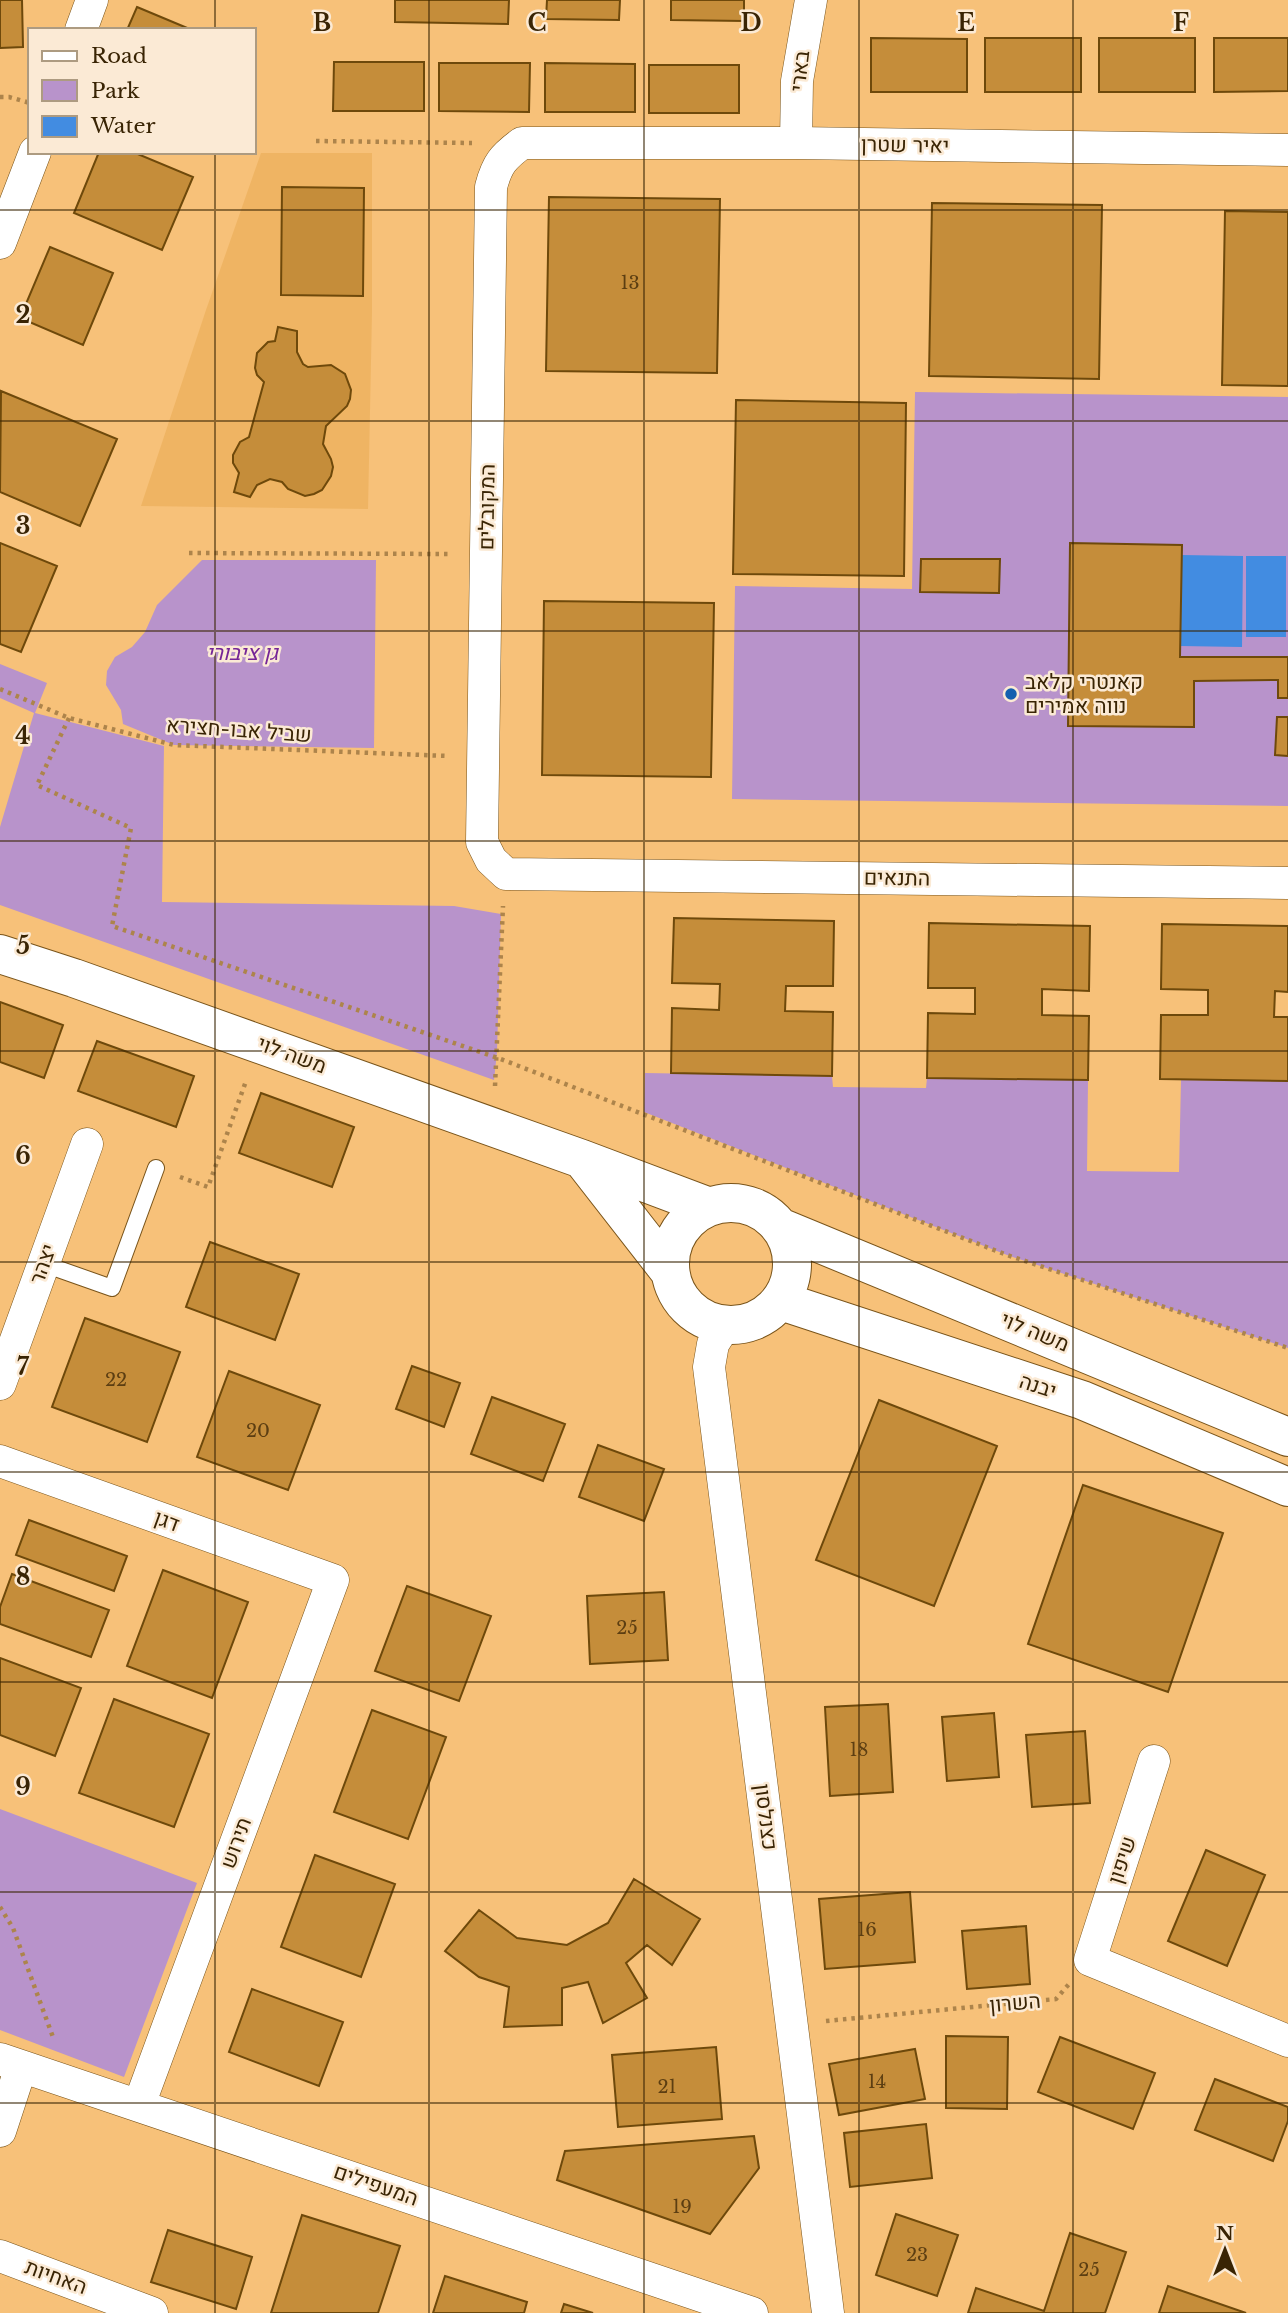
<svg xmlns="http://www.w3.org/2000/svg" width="1288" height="2313" viewBox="0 0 1288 2313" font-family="'Libre Baskerville',Heebo,serif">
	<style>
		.built { fill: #efb463 }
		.green { fill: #b893cb }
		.water { fill: #428ce1 }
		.building { fill: #c58d3a; stroke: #6e490b; stroke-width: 2 }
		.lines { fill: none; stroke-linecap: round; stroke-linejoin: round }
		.service-casing { stroke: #79541a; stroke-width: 18 }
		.minor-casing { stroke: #79541a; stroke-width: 33 }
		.tertiary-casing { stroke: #79541a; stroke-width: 40 }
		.path { stroke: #ad844b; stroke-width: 4.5; stroke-dasharray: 3.5 5; stroke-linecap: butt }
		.service { stroke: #fff; stroke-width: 16 }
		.minor { stroke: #fff; stroke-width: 32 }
		.tertiary { stroke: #fff; stroke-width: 38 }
		.grid { fill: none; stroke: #392404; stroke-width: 2; stroke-opacity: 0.55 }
		.poi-dot { fill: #1360af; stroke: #fbead5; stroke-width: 2.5 }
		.labels { text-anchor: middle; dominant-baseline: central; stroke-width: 5; stroke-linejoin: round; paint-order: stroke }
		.number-label { font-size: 18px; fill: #5c3e12 }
		.street-label { font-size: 21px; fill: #392404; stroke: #fbead5 }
		.park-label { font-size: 21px; font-style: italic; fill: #752596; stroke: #fbead5 }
		.poi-label { font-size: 21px; fill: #392404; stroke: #fbead5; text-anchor: start }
		.grid-label { font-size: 23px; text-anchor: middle; font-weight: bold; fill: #392404; stroke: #fbead5; stroke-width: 5; stroke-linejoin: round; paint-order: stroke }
	</style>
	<rect width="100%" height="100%" fill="#f7c179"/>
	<path class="built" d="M261,153H372V312L368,509L141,506L206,310Z"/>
	<path class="green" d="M915,392L1288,397V806L732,799L735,586L912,589Z
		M202,560H376L374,748L174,745L123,724L121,710L106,685L107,671L115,657L132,647L145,632L157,605Z
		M0,664L47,683L35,713L164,746L162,902L454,906L501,914L497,1052L494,1080L0,905V827L34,713L0,698Z
		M645,1073L832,1076L833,1087L926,1088L927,1078L1088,1080L1087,1171L1179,1172L1181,1080L1288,1081V1348L1007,1255L644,1112Z
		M0,1809L197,1883L124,2077L0,2030Z"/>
	<path class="water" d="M1181,555L1243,556L1242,647L1180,646Z
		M1246,556H1286V637H1246Z"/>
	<path class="building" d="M0,0H22L23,47L0,48Z
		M395,0H509L508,24L395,22Z
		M547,0H620L619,20L546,19Z
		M671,0H744V21L671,20Z
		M137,7L192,30H127Z
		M871,38L967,39V92H871Z
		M985,38H1081V92H985Z
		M1099,38H1195V92H1099Z
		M1214,38H1288V91L1214,92Z
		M334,62H424V111H333Z
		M439,63H530L529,112L439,111Z
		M545,63L635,64V112H545Z
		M649,65H739V113H649Z
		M99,152H133L193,177L162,250L74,213Z
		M282,187L364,188L363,296L281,295Z
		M549,197L720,199L717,373L546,371Z
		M932,203L1102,205L1099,379L929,376Z
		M1225,211L1288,212V386L1222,385Z
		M50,247L113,273L83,345L20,318Z
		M278,327L297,331V352L303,364L308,367L331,365L345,374L351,390L350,399L347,406L326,426L323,444L331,459L333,467L331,476L322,490L314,494L305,496L288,489L282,482L270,479L257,485L250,497L234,492L239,473L233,463V455L240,442L249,437L264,382L257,375L255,368L257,353L268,342L275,341Z
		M1,391L117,439L80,526L0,492Z
		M736,400L906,403L904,576L733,574Z
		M0,543L57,566L21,652L0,644Z
		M1070,543L1182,545L1180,657H1288V698H1278V680L1194,681V727L1068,726Z
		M921,559H1000L999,593L920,592Z
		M544,601L714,603L711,777L542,775Z
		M1277,717H1288V756L1275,755Z
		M674,918L834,921L833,986H786L785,1011L833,1012L832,1076L671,1073L672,1008L719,1010L720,984L672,983Z
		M929,923L1090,926L1089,991L1042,989V1015L1089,1016L1088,1080L927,1078L928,1013L975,1014V988H928Z
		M1162,924L1288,926V992L1275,991L1274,1017H1288V1081L1160,1079L1161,1015H1208V990L1161,989Z
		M0,1002L63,1025L44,1078L0,1062Z
		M97,1041L194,1076L176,1127L78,1091Z
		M261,1093L354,1127L332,1187L239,1153Z
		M210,1242L299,1274L275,1340L186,1307Z
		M85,1318L180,1352L147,1442L52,1407Z
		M412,1366L460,1383L444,1427L396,1409Z
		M229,1371L320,1405L288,1490L197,1457Z
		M492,1397L565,1424L543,1481L471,1454Z
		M879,1400L997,1446L934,1606L816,1560Z
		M598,1445L664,1469L644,1521L579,1497Z
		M1083,1485L1223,1533L1168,1692L1028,1644Z
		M29,1520L127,1556L114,1591L16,1555Z
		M163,1570L248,1602L212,1698L127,1666Z
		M12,1574L109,1610L91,1657L0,1624V1607Z
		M407,1586L491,1616L459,1701L375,1671Z
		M664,1592L668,1660L590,1664L587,1596Z
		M0,1658L81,1688L55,1756L0,1735Z
		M114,1699L209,1734L174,1827L79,1793Z
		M888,1704L893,1792L830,1796L825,1707Z
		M372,1710L446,1737L408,1839L334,1812Z
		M994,1713L999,1777L947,1781L942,1717Z
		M1085,1731L1090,1803L1032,1807L1026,1735Z
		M1206,1850L1265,1875L1227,1966L1168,1941Z
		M315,1855L395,1884L361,1977L281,1947Z
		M634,1879L700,1919L672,1965L647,1945L626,1963L647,1998L603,2023L588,1982L562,1988V2025L504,2027L509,1987L479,1977L445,1951L479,1910L517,1938L567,1945L608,1923Z
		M910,1892L915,1962L825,1969L819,1899Z
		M1026,1926L1030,1984L967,1989L962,1931Z
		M252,1989L343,2022L319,2086L229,2052Z
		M946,2036L1008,2037L1007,2109L946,2108Z
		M1060,2037L1155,2073L1133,2129L1038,2092Z
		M716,2047L722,2119L618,2127L612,2055Z
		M915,2049L925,2099L839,2115L829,2064Z
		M1215,2079L1288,2107V2121L1273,2161L1195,2130Z
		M926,2124L932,2178L850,2187L844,2133Z
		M754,2136L759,2168L710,2234L557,2180L565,2151Z
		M896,2214L958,2235L937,2296L876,2275Z
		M302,2215L400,2246L378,2313H271Z
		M168,2230L252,2257L236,2309L151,2282Z
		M1070,2233L1126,2252L1105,2313H968L976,2288L1044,2311Z
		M445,2276L527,2302L524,2313H433Z
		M1168,2286L1246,2313H1159Z
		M564,2304L593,2313H561Z"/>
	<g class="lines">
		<g class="service-casing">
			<path id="service" d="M44,1264L112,1288L156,1168"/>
		</g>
		<g class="minor-casing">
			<path id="minor" d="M81,30L92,0
				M796,143L797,81L811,0
				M1288,150L796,143H522C503,157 497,164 491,187L482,842L491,860L506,874L1288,883
				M0,243L35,152
				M725,1325L713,1344L709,1367L828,2313
				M0,1384L87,1144
				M0,1461L333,1580L139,2105
				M1154,1761L1090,1960L1288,2041
				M0,2059L752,2313
				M0,2131L21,2067
				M0,2256L152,2313"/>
		</g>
		<g class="tertiary-casing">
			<path id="tertiary" d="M0,954L74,978L582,1159L707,1206
				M582,1159L670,1272
				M670 1264a61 61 0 1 1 122 0a61 61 0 1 1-122 0Z
				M782,1228L1288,1437
				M781,1301L1082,1400L1288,1487"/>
		</g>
		<path class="path" d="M0,97H9L30,103
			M316,141L472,143
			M189,553L451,554
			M0,689L69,718L174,745L448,756
			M69,718L37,785L131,828L112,926L498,1058L1007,1255L1288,1348
			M495,1086L503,906
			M180,1177L208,1187L246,1081
			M0,1907L13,1928L54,2040
			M826,2021L1056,1999L1069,1984"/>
		<use href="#service" class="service"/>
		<use href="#minor" class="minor"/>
		<use href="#tertiary" class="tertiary"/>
	</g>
	<path class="grid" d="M215,0V30M429,0V2313M644,0V2313M859,0V2313M1073,0V2313M215,152V2313M0,210H1288M0,421H1288M0,631H1288M0,841H1288M0,1051H1288M0,1262H1288M0,1472H1288M0,1682H1288M0,1892H1288M0,2103H1288"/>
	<circle class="poi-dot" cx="1011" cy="694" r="7"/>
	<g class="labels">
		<g class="number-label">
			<text x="630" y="283">13</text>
			<text x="116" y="1380">22</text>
			<text x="258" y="1431">20</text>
			<text x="627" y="1628">25</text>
			<text x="859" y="1750">18</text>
			<text x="867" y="1930">16</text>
			<text x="877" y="2082">14</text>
			<text x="667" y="2087">21</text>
			<text x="682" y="2207">19</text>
			<text x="917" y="2255">23</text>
			<text x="1089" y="2270">25</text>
		</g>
		<g class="street-label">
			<text transform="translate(800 71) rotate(-83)">בארי</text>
			<text transform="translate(905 145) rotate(1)">יאיר שטרן</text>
			<text transform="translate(487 507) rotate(-89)">המקובלים</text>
			<text transform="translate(239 730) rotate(4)">שביל אבו-חצירא</text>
			<text transform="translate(897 878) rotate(1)">התנאים</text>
			<text transform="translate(292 1055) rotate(20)">משה לוי</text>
			<text transform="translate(43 1264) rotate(-70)">יצהר</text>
			<text transform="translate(1035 1332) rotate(22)">משה לוי</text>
			<text transform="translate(1038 1386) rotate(18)">יבנה</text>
			<text transform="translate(167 1521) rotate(20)">דגן</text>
			<text transform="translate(766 1817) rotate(83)">כצנלסון</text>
			<text transform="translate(236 1843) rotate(-70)">תירוש</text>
			<text transform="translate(1122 1860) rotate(-72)">שיפון</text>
			<text transform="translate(1015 2003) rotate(-5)">השרון</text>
			<text transform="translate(376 2185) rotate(19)">המעפילים</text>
			<text transform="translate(56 2277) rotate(20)">האחיות</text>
		</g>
		<g class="park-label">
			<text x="242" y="653">גן ציבורי</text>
		</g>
		<g class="poi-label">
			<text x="1025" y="682">קאנטרי קלאב<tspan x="1025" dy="24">נווה אמירים</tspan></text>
		</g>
	</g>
	<g class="grid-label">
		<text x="322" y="31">B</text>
		<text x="537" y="31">C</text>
		<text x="751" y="31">D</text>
		<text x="966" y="31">E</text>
		<text x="1181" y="31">F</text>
		<text x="23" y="323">2</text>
		<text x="23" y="534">3</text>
		<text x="23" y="744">4</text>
		<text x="23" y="954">5</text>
		<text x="23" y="1164">6</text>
		<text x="23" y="1375">7</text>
		<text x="23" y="1585">8</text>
		<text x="23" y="1795">9</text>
	</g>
	<rect x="28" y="28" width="228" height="126" fill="#fbead5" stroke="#ad9b81" stroke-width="2"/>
	<rect x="42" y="51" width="35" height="10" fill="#ffffff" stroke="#ad9b81" stroke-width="2"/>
	<text x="91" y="63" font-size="21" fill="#392404">Road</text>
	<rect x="42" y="80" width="35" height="21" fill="#b893cb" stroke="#ad9b81" stroke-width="2"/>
	<text x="91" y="98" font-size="21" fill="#392404">Park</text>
	<rect x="42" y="116" width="35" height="21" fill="#428ce1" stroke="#ad9b81" stroke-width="2"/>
	<text x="91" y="133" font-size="21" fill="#392404">Water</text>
	<g transform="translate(1225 2250)" stroke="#fbead5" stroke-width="5" paint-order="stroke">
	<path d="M0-5L12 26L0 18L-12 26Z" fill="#392404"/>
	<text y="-10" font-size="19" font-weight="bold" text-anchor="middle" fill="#392404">N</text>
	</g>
</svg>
